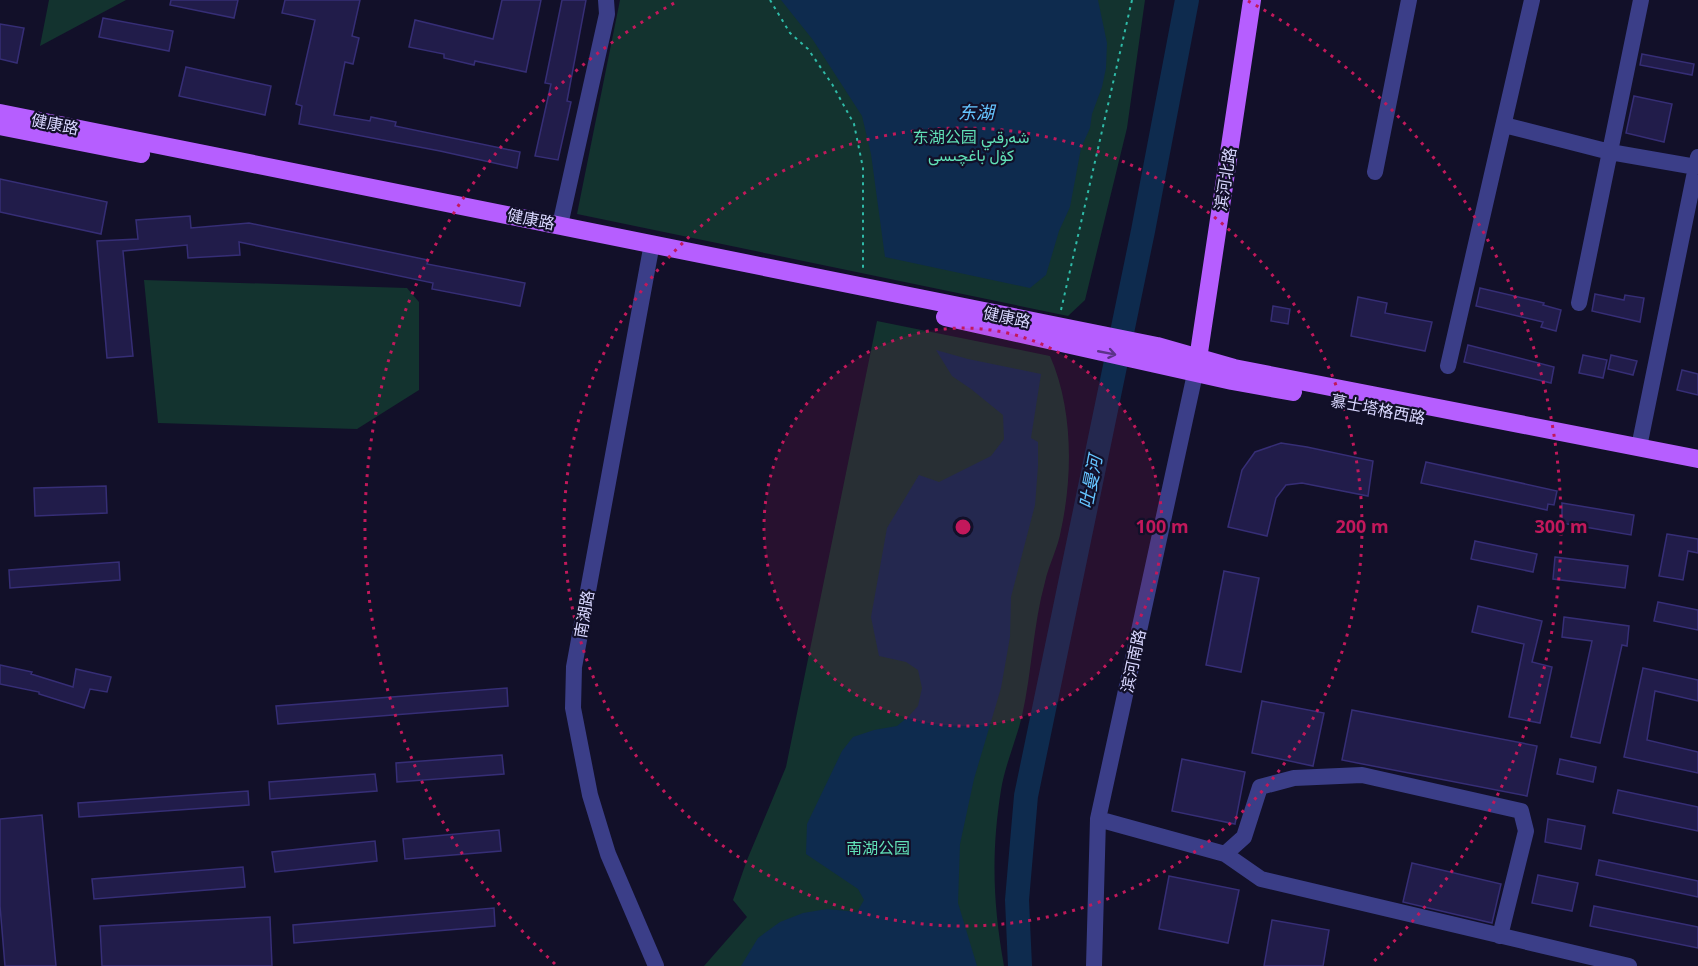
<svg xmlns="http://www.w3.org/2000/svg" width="1698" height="966" viewBox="0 0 1698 966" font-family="'Noto Sans',Vazirmatn,'Noto Sans SC',sans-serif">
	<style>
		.green { fill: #13332f }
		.water { fill: #0e2b4e }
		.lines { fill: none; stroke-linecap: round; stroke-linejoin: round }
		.river { stroke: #0e2b4e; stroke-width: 24 }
		.building { fill: #211c4a; stroke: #362e76; stroke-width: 1.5 }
		.path { stroke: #2fbba8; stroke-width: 2; stroke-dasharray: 3 4.5; stroke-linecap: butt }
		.minor { stroke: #3b3e88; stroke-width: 16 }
		.major { stroke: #b65eff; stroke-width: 18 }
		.oneway { stroke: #5c3389 }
		.ring { fill: none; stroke: #c2185b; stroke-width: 3; stroke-dasharray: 3 6 }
		.labels { text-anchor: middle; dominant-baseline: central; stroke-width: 4.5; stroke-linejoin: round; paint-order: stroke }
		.street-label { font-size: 16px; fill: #d9d7ff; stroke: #121029 }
		.park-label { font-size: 16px; fill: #61e1b7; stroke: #121029 }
		.water-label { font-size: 18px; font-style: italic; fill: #65c4ff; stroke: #121029 }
		.centre { fill: #c2185b; stroke: #121029; stroke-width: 3 }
		.ring-label { font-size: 18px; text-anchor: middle; font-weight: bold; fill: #c2185b; stroke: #121029; stroke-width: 4.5; stroke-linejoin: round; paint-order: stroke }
	</style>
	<rect width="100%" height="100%" fill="#121029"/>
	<path class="green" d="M49,0H126L40,46Z
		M620,0H1145L1127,128L1085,300L1068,316L577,214Z
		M144,280L407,288L419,302V390L357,429L158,423Z
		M877,321L1050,356C1073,408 1073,475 1061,530C1058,548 1049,564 1045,582C1033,625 1032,672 1022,716C1016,741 1005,765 1001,790C991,853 993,904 1004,966H704L747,917L733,900L747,860L786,767Z"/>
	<path class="water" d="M781,0H1098L1107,43L1106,68L1102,87L1092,114L1090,128L1081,148L1070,207L1059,231L1046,275L1030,288L885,257L871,154L862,116L813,40Z
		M936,350L968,359L1041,374L1031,438L1038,442V466L1035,505L1011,597L1010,637L1001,688L974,779L960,844L958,903L977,966H741L758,938L780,922L803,913L827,909L857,912L864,900L858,889L806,854L807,824L842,751L853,737L874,730L897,726L909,716L918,706L922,688L918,670L906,662L879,656L871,617L887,528L919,475L939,482L991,456L1004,439L1003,415L971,389L952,376Z"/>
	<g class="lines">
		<path class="river" d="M1020,966L1017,900L1026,796L1143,231L1187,0"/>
	</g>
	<path class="building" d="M171,0H238L234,18L170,5Z
		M285,0H360L352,36L359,38L353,64L345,62L334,115L370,121L371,117L396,122L395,126L520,152L517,168L440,151L299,124L302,106L296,104L315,20L282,13Z
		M502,0H541L526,72L475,61L474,65L444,58V54L409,47L415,20L493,39Z
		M562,0H586L567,101L571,102L558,160L535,156L551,84L545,83Z
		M103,18L173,31L169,51L99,37Z
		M0,24L24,28L17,63L0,59Z
		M1642,54L1694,64L1692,75L1640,65Z
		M186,67L271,86L265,115L179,96Z
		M1634,96L1672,104L1664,142L1626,133Z
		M0,179L107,202L101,234L0,212Z
		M190,216L191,228L249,223L428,260L427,264L525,283L520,306L432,289L433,283L239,242L240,255L188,258L187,245L123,251L133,356L107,358L97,241L138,239L136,220Z
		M1480,288L1544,303L1543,305L1561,310L1556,331L1541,327L1543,322L1476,306Z
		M1595,294L1624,300L1625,295L1644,298L1640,322L1592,311Z
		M1358,297L1387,303L1385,313L1432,322L1425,351L1351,336Z
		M1273,306L1290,309L1288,324L1271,321Z
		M1468,345L1554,367L1551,383L1464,362Z
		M1583,355L1607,360L1603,378L1579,373Z
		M1611,355L1637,361L1633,375L1608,369Z
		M1682,370L1698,374V395L1677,390Z
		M1281,443L1307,447L1373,461L1368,496L1302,483L1286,485L1276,498L1267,536L1228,527L1242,470L1255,452Z
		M1426,462L1557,491L1554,505L1548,504L1547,510L1421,483Z
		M106,486L107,513L35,516L34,488Z
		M1562,503L1634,515L1631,535L1562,523Z
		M1667,534L1698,539V553L1688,551L1683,580L1659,576Z
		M1475,541L1537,554L1533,572L1471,559Z
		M1555,557L1628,566L1625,588L1553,579Z
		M119,562L120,580L10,588L9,570Z
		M1224,571L1259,578L1241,672L1206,665Z
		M1658,602L1698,610V630L1654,621Z
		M1478,606L1542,621L1532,662L1552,667L1540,723L1509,717L1524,644L1472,632Z
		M1564,617L1629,626L1627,646L1622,645L1600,743L1571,737L1592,641L1562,637Z
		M0,665L32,672L31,674L73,687L76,669L111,677L107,692L90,689L84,708L39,694V692L0,684Z
		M1643,668L1698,680V701L1655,691L1647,740L1698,752V773L1624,757Z
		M507,688L508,706L278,724L276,706Z
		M1262,701L1324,713L1313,766L1252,753Z
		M1352,710L1537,746L1527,796L1342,760Z
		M502,755L504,774L397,782L396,763Z
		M1182,759L1245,772L1235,824L1172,811Z
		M1560,759L1596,767L1593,782L1557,774Z
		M375,774L377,791L270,799L269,782Z
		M1618,790L1698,807V831L1613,813Z
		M248,791L249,805L79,817L78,803Z
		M42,815L56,966H5L0,906V819Z
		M1548,819L1585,826L1581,849L1545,842Z
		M499,830L501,851L405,859L403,839Z
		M375,841L377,861L275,872L272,852Z
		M1599,860L1698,881V897L1596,875Z
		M1412,863L1501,884L1492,923L1403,902Z
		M243,867L245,887L94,899L92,879Z
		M1538,875L1578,883L1572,911L1532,903Z
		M1169,876L1239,890L1228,943L1159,929Z
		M1594,906L1698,927V948L1590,926Z
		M494,908L495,926L294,943L293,925Z
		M270,917L272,966H102L100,926Z
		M1272,920L1329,930L1323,966H1264Z"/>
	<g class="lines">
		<path class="path" d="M770,0L790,33L808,49L832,84L854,124L863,168V272
			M1061,310L1132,0"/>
		<path class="minor" d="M1504,125L1610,152L1696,167
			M1375,172L1409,0
			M560,225L607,14L606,0
			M650,254L574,667L573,708L590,795L608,854L656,966
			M1579,303L1641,0
			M1448,366L1532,0
			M1639,447L1698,157
			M1098,819L1225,854L1261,879L1629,966
			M1225,854L1244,837L1260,787L1294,778L1362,775L1521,811L1526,831L1500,936
			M1094,966L1098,819L1198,360"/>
		<path class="major" d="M0,113L1157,346L1234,368L1698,459
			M0,126L141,154
			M945,317L1232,381L1293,392
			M1198,359L1252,0"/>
	</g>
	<defs><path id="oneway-shaft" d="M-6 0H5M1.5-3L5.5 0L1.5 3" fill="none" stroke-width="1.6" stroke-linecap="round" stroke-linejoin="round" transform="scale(1.5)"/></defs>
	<use class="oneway" href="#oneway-shaft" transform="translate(1107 353) rotate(11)"/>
	<circle cx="963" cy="527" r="199" fill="#c2185b" fill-opacity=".12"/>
	<g class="ring">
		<circle cx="963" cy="527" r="199"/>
		<circle cx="963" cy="527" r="399"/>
		<path d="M555 964A598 598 0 0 1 678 1M1248 1A598 598 0 0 1 1371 964"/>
	</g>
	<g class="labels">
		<g class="street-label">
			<text transform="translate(55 124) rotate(11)">健康路</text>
			<text transform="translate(1225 179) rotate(-81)">滨河北路</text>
			<text transform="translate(531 219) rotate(11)">健康路</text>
			<text transform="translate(1007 317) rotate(12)">健康路</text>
			<text transform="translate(1378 409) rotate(11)">慕士塔格西路</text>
			<text transform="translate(584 614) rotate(-80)">南湖路</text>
			<text transform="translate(1133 661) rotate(-78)">滨河南路</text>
		</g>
		<g class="park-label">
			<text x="971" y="137">东湖公园 شەرقىي<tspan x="971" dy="18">كۆل باغچىسى</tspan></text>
			<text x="878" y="848">南湖公园</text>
		</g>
		<g class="water-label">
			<text x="976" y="112">东湖</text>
			<text transform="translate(1090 482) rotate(-79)">吐曼河</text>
		</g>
	</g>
	<circle cx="963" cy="527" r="9" class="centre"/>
	<g class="ring-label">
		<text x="1162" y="533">100 m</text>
		<text x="1362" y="533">200 m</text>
		<text x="1561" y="533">300 m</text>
	</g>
</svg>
